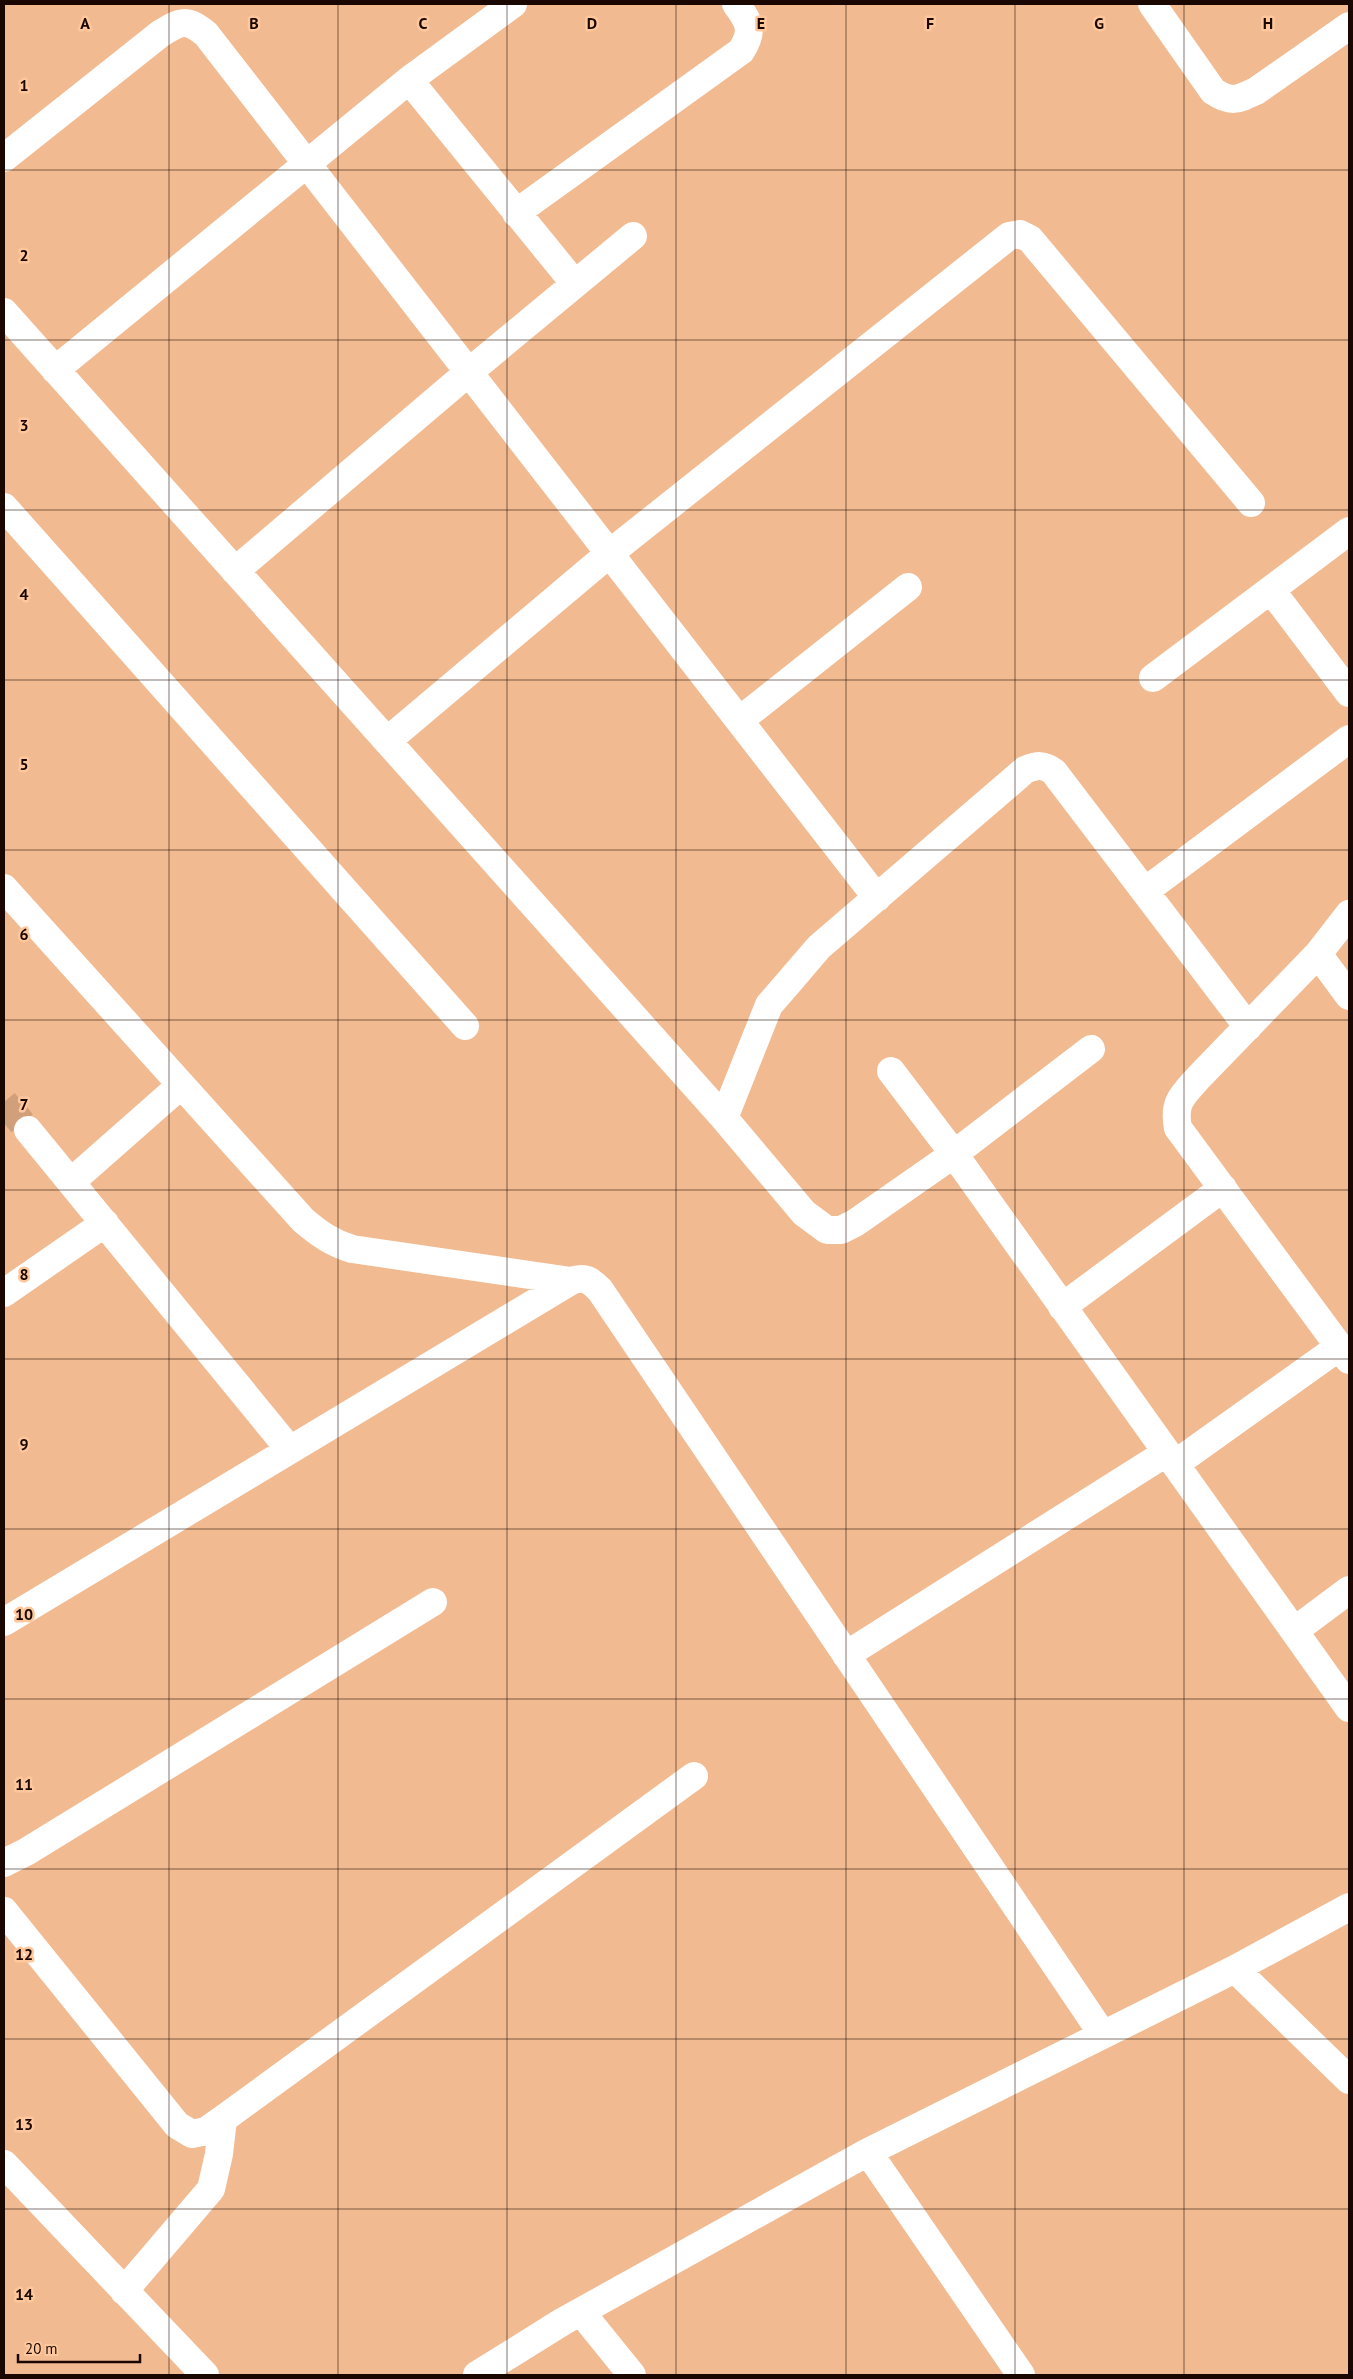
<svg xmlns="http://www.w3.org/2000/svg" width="1353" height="2379" viewBox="0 0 1353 2379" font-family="'PT Sans',sans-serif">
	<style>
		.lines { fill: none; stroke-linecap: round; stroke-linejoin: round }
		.minor-tunnel { stroke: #d19f7a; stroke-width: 28; stroke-dasharray: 28 14; stroke-linecap: butt }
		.minor { stroke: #fff; stroke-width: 28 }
		.grid { fill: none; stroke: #1a0800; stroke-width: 1; stroke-opacity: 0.55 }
		.grid-label { font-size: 16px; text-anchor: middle; font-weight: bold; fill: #1a0800; stroke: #ffc79c; stroke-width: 5; stroke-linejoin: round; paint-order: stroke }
	</style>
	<rect width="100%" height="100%" fill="#f1ba90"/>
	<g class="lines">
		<path class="minor-tunnel" d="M4,1102L28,1130"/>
		<path class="minor" d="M1152,4L1213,91C1231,103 1237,100 1256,91L1349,26
			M409,80L575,284
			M4,158L160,34C181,21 186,18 206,34L877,898
			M516,213L741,51C754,31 750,23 736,4
			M4,312L724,1118L804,1213L827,1230H841L855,1223L954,1154L1091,1049
			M55,370L409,80L513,4
			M4,507L465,1026
			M235,571L469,372L633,236
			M1271,590L1349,693
			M1153,678L1349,531
			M740,720L908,587
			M387,741L610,553L1009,236L1020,234L1030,239L1251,503
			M4,888L303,1220C318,1233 332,1243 352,1249L571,1281
			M1145,891L1349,739
			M1349,914L1318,954L1199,1077C1182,1096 1173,1102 1178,1128L1349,1360
			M1318,954L1349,996
			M891,1071L954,1154L1349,1708
			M724,1118L769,1005L789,982L819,947L1025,770C1037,765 1044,764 1054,772L1248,1027
			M28,1130L290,1450
			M71,1182L181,1085
			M4,1293L105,1223
			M1062,1307L1223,1188
			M1175,1464L1339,1347
			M4,1622L571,1281C585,1276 590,1280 600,1290L1103,2035
			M1294,1631L1349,1590
			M846,1655L1166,1453
			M4,1863L26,1852L433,1602
			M4,1911L177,2125L192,2134L206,2131L223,2119L694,1776
			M1235,1969L1349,2080
			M868,2152L1021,2375
			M4,2164L205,2375
			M124,2291L211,2189L219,2154L223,2119
			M581,2312L632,2375
			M477,2375L562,2322L868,2152L1235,1969L1349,1907"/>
	</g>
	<path class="grid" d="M169,4V2375M338,4V2375M507,4V2375M676,4V2375M846,4V2375M1015,4V2375M1184,4V2375M4,170H1349M4,340H1349M4,510H1349M4,680H1349M4,850H1349M4,1020H1349M4,1190H1349M4,1359H1349M4,1529H1349M4,1699H1349M4,1869H1349M4,2039H1349M4,2209H1349"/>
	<g class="grid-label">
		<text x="85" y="29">A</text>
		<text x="254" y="29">B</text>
		<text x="423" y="29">C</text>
		<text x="592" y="29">D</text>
		<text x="761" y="29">E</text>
		<text x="930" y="29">F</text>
		<text x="1099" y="29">G</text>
		<text x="1268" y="29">H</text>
		<text x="24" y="91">1</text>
		<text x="24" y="261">2</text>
		<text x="24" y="431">3</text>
		<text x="24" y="600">4</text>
		<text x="24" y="770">5</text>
		<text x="24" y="940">6</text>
		<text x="24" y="1110">7</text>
		<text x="24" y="1280">8</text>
		<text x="24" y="1450">9</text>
		<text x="24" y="1620">10</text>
		<text x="24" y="1790">11</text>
		<text x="24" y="1960">12</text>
		<text x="24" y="2130">13</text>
		<text x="24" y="2300">14</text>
	</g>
	<rect width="1353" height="2379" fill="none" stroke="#1a0800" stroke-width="10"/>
	<path d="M18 2354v8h122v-8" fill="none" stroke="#1a0800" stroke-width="2.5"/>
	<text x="25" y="2354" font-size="15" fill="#1a0800" stroke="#ffc79c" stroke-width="4" paint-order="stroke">20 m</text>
</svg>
